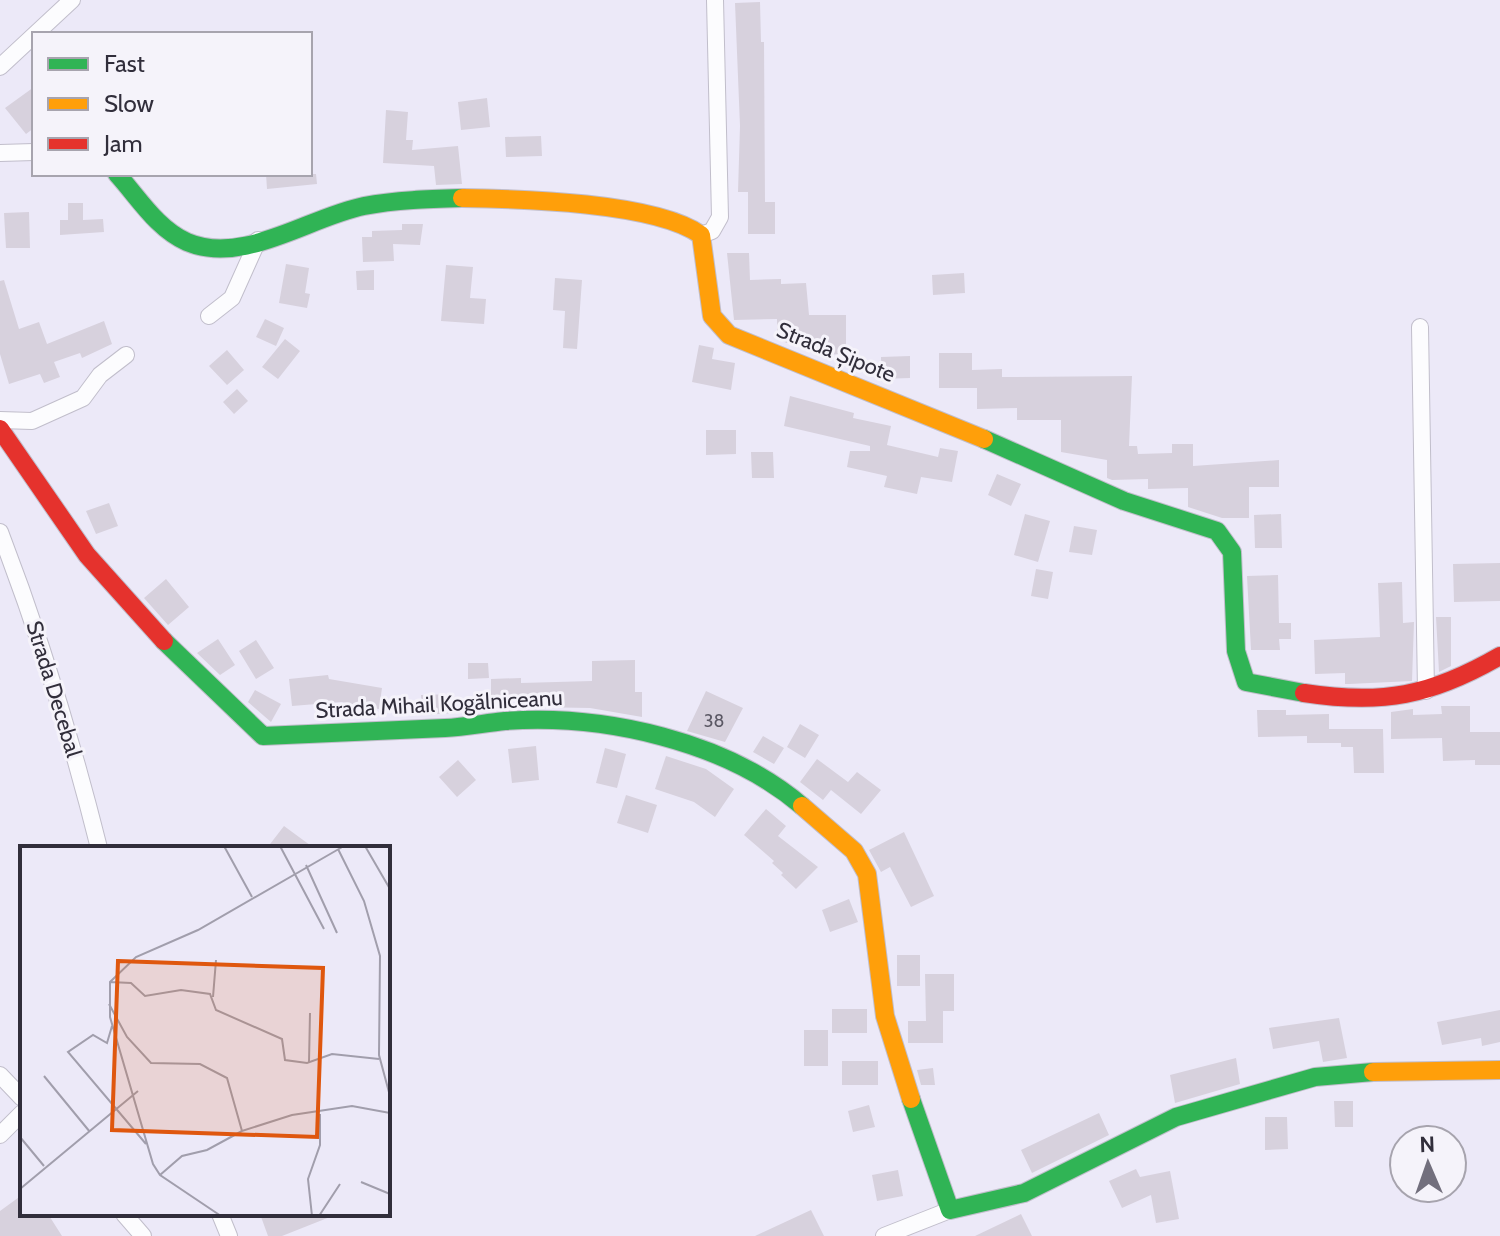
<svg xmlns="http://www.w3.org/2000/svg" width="1500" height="1236" viewBox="0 0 1500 1236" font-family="Cabin,sans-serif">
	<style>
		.building { fill: #d7d1dd }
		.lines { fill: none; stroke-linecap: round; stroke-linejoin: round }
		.street-casing { stroke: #c1becb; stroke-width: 18 }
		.fast-casing { stroke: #c1becb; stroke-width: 20 }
		.slow-casing { stroke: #c1becb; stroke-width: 20 }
		.jam-casing { stroke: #c1becb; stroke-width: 20 }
		.street { stroke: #fcfcfe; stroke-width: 16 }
		.fast { stroke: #30b455; stroke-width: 18 }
		.slow { stroke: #ff9f0a; stroke-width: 18 }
		.jam { stroke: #e5322d; stroke-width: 18 }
		.labels { text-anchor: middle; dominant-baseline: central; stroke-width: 6; stroke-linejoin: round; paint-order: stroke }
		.number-label { font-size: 18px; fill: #5b5864 }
		.street-label { font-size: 22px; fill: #312e3b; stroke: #f5f3fa }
		.inset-road { fill: none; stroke: #a19eac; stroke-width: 2 }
		.view { fill: #df570e; fill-opacity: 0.15; stroke: #df570e; stroke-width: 4 }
		.inset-edge { fill: none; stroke: #312e3b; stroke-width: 4 }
	</style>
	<rect width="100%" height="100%" fill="#ece9f8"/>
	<path class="building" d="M760,2L761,42H764L765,202H775V234H748V192H738L740,126L735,3Z
		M34,87V128L26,134L5,108Z
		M487,98L490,127L461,130L458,102Z
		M386,110L408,112L406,140H413L412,150L458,146L462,184L436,185L434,166L383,163Z
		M541,136L542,156L506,157L505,137Z
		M266,174H316L317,184L267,189Z
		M68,203H83V220L103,219L104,232L60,235V220H68Z
		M29,212L30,248H6L4,213Z
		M402,224H423L420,245L393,244L394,261L363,262L362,237H372V231L402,230Z
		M727,253H749L750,280L781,279V284L806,283L809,315H846V354L816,355L815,343H787L777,339V319L734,320Z
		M286,264L309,268L305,293L310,294L307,308L279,303Z
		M446,265L473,267L470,298L486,299L484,324L441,321Z
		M374,270V290H357L356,271Z
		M964,273L965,293L933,295L932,275Z
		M555,278L582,280L577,349L563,348L565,311L553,310Z
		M4,280L19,329L39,322L47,344L104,321L112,344L82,358L80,353L54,362L60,377L44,383L40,374L9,384L0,354V281Z
		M265,319L284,328L276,346L256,337Z
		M285,339L300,351L278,379L262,367Z
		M699,345L714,348L712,359L735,363L731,390L692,382Z
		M227,350L244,370L227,385L209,366Z
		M939,353H972V370L1002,369V377L1132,376L1129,446H1137L1138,454L1172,453V444H1193V466L1279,460V487H1249V518H1222L1188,507V488L1148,489V479L1112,480L1107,478V460L1061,452V420H1017V408L977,409V388H939Z
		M910,356V378L881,379V357Z
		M237,389L248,401L234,414L223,402Z
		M790,396L854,413L853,418L891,426L887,445L938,457L940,448L958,451L952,482L921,477L917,494L884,487L887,476L847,467L850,451H870V446L784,426Z
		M706,430H736V454L706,455Z
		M751,452H773L774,478H752Z
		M997,474L1021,484L1011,506L988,495Z
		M109,503L118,526L96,534L86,511Z
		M1025,514L1050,521L1038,562L1014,555Z
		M1281,514L1282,548H1255L1254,515Z
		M1074,526L1097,530L1092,555L1069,552Z
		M1500,563V601L1454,602L1453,564Z
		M1036,569L1053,572L1048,599L1031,596Z
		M1278,575L1279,623H1291V639H1279L1280,650H1251L1247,576Z
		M166,579L189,607L168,625L144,598Z
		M1402,582L1403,623L1414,622L1412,681L1349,684H1345V673L1315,674L1314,640L1380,637L1378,583Z
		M1436,617H1451V666L1439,672Z
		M218,639L235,665L220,675L197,653Z
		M256,640L274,668L256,679L239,651Z
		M635,660V692H642V717L590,708L533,707V700L491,701V679L521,678V683L592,681V661Z
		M468,663H488L489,678L468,679Z
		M328,675L329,679L382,688L379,709L341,702L292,706L289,679Z
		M255,690L281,704L271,722L248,702Z
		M706,691L743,708L725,742L687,731Z
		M454,694L455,713L422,715L421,695Z
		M1441,706H1470V732H1500V765H1475V760L1443,761L1442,738L1391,739V712L1413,709V715L1442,714Z
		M1257,710H1286V715L1329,714V729H1383L1384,773H1354L1353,747H1341V743H1307V736L1258,737Z
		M800,724L819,735L805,758L787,747Z
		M763,736L784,748L774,764L753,752Z
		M536,746L539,780L512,783L508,749Z
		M605,748L626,754L617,788L596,783Z
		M666,756L706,769L734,789L715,817L694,802L655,789Z
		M817,759L848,782L857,772L881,790L861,814L831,790L823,800L800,782Z
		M458,760L476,780L457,797L439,777Z
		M626,795L657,805L648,833L617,823Z
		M766,809L786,826L778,836L818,867L796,889L781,875L783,873L772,863L774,861L744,835Z
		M284,826L314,848H267Z
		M904,832L934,896L911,907L890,867L881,872L869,850Z
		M849,899L858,922L830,932L822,910Z
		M897,955H920V986H897Z
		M925,974H954V1011H943V1043H908V1021H926Z
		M832,1009H867V1033H832Z
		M1500,1010V1042L1482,1046L1481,1038L1442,1045L1437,1022Z
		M1339,1018L1347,1058L1323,1062L1319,1041L1273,1049L1269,1028Z
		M804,1030H828V1066H804Z
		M1236,1058L1240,1084L1175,1103L1170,1075Z
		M842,1061H878V1085H842Z
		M933,1068L935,1085H921L917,1070Z
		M1334,1101H1353V1127H1335Z
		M869,1105L875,1127L853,1132L848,1111Z
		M1099,1113L1109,1135L1032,1173L1021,1150Z
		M1265,1117H1287L1288,1149L1265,1150Z
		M1136,1169L1140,1177L1170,1171L1179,1219L1156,1223L1151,1195L1122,1208L1109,1181Z
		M898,1170L903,1196L877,1201L872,1175Z
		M22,1195V1214H48L62,1236H0V1211Z
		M811,1210L824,1236H755Z
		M260,1214H335V1215L282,1236H268Z
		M1021,1214L1032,1236H975Z"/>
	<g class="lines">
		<g class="street-casing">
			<path id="street" d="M0,67L72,0
				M0,153L34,152
				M701,235L712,231L720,217L715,0
				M209,316L232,298L258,240
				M1420,327L1426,691
				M0,420L32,421L83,398L100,375L126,355
				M0,532C40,636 72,740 99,848
				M0,1075L22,1098
				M0,1135L22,1113
				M124,1214L143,1236
				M220,1214L229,1236
				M884,1236L950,1210"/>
		</g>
		<g class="fast-casing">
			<path id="fast" d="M117,174C138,197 157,229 187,242C243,266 309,217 364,206C396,200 429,199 462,198
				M984,439L1124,501L1217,531L1232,552L1236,651L1246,682L1304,693
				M164,641L263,736C324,733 384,731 445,728C465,727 485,723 505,721C604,714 726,741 802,806
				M911,1099L950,1210L1024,1193L1176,1117L1315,1077L1373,1072"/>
		</g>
		<g class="slow-casing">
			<path id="slow" d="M462,198C520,199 655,202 701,235L712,316L729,335L984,439
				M802,806L854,851L867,874L885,1016L911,1099
				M1373,1072L1500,1070"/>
		</g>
		<g class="jam-casing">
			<path id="jam" d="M0,429L87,555L164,641
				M1304,693C1382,705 1431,696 1500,656"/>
		</g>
		<use href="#street" class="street"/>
		<use href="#fast" class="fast"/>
		<use href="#slow" class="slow"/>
		<use href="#jam" class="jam"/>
	</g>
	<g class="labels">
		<g class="number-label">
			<text x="714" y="721">38</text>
		</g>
		<g class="street-label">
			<text transform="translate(836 352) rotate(22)">Strada Șipote</text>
			<text transform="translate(54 689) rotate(73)">Strada Decebal</text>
			<text transform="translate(439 704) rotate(-3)">Strada Mihail Kogălniceanu</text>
		</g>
	</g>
	<g transform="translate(20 846)">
		<rect width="370" height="370" fill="#ece9f8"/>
		<path class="inset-road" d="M204,0L232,51M260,0L304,83M345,0L370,43M318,3L344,55L360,110L359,209L370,250M286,19L317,87M90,136L111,137L125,150L161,144L190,148L196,164L262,193L265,214L287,217L312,208L359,213M193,151L196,114M89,158L107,191L131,217L180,218L207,232L222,285L272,269L332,260L370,267M92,180L87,197L73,189L48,206L126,298M289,216L290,167M24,230L70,286M370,284V311M0,291L24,320M140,329L162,310L187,304L222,285M341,336L370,348M0,343L118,245M201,370L140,329L133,318L90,171V136L116,111L178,84L324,0M292,370L288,333L300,299V268M299,370L320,338"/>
		<path class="view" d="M98,115L303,122L297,291L92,284Z"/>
		<rect width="370" height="370" class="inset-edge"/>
	</g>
	<rect x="32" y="32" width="280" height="144" fill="#f5f3fa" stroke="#a7a4ae" stroke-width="2"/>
	<rect x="48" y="58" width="40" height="12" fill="#30b455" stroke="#a7a4ae" stroke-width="2"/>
	<text x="104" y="72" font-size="24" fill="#312e3b">Fast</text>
	<rect x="48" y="98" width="40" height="12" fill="#ff9f0a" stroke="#a7a4ae" stroke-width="2"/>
	<text x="104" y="112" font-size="24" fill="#312e3b">Slow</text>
	<rect x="48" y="138" width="40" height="12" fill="#e5322d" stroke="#a7a4ae" stroke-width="2"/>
	<text x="104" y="152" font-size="24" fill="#312e3b">Jam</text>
	<g transform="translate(1428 1164) rotate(358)"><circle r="38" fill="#f5f3fa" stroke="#a7a4ae" stroke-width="2"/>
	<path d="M0-6L14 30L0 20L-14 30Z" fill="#726f7d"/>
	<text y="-12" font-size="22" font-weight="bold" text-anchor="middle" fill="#312e3b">N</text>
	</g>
</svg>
